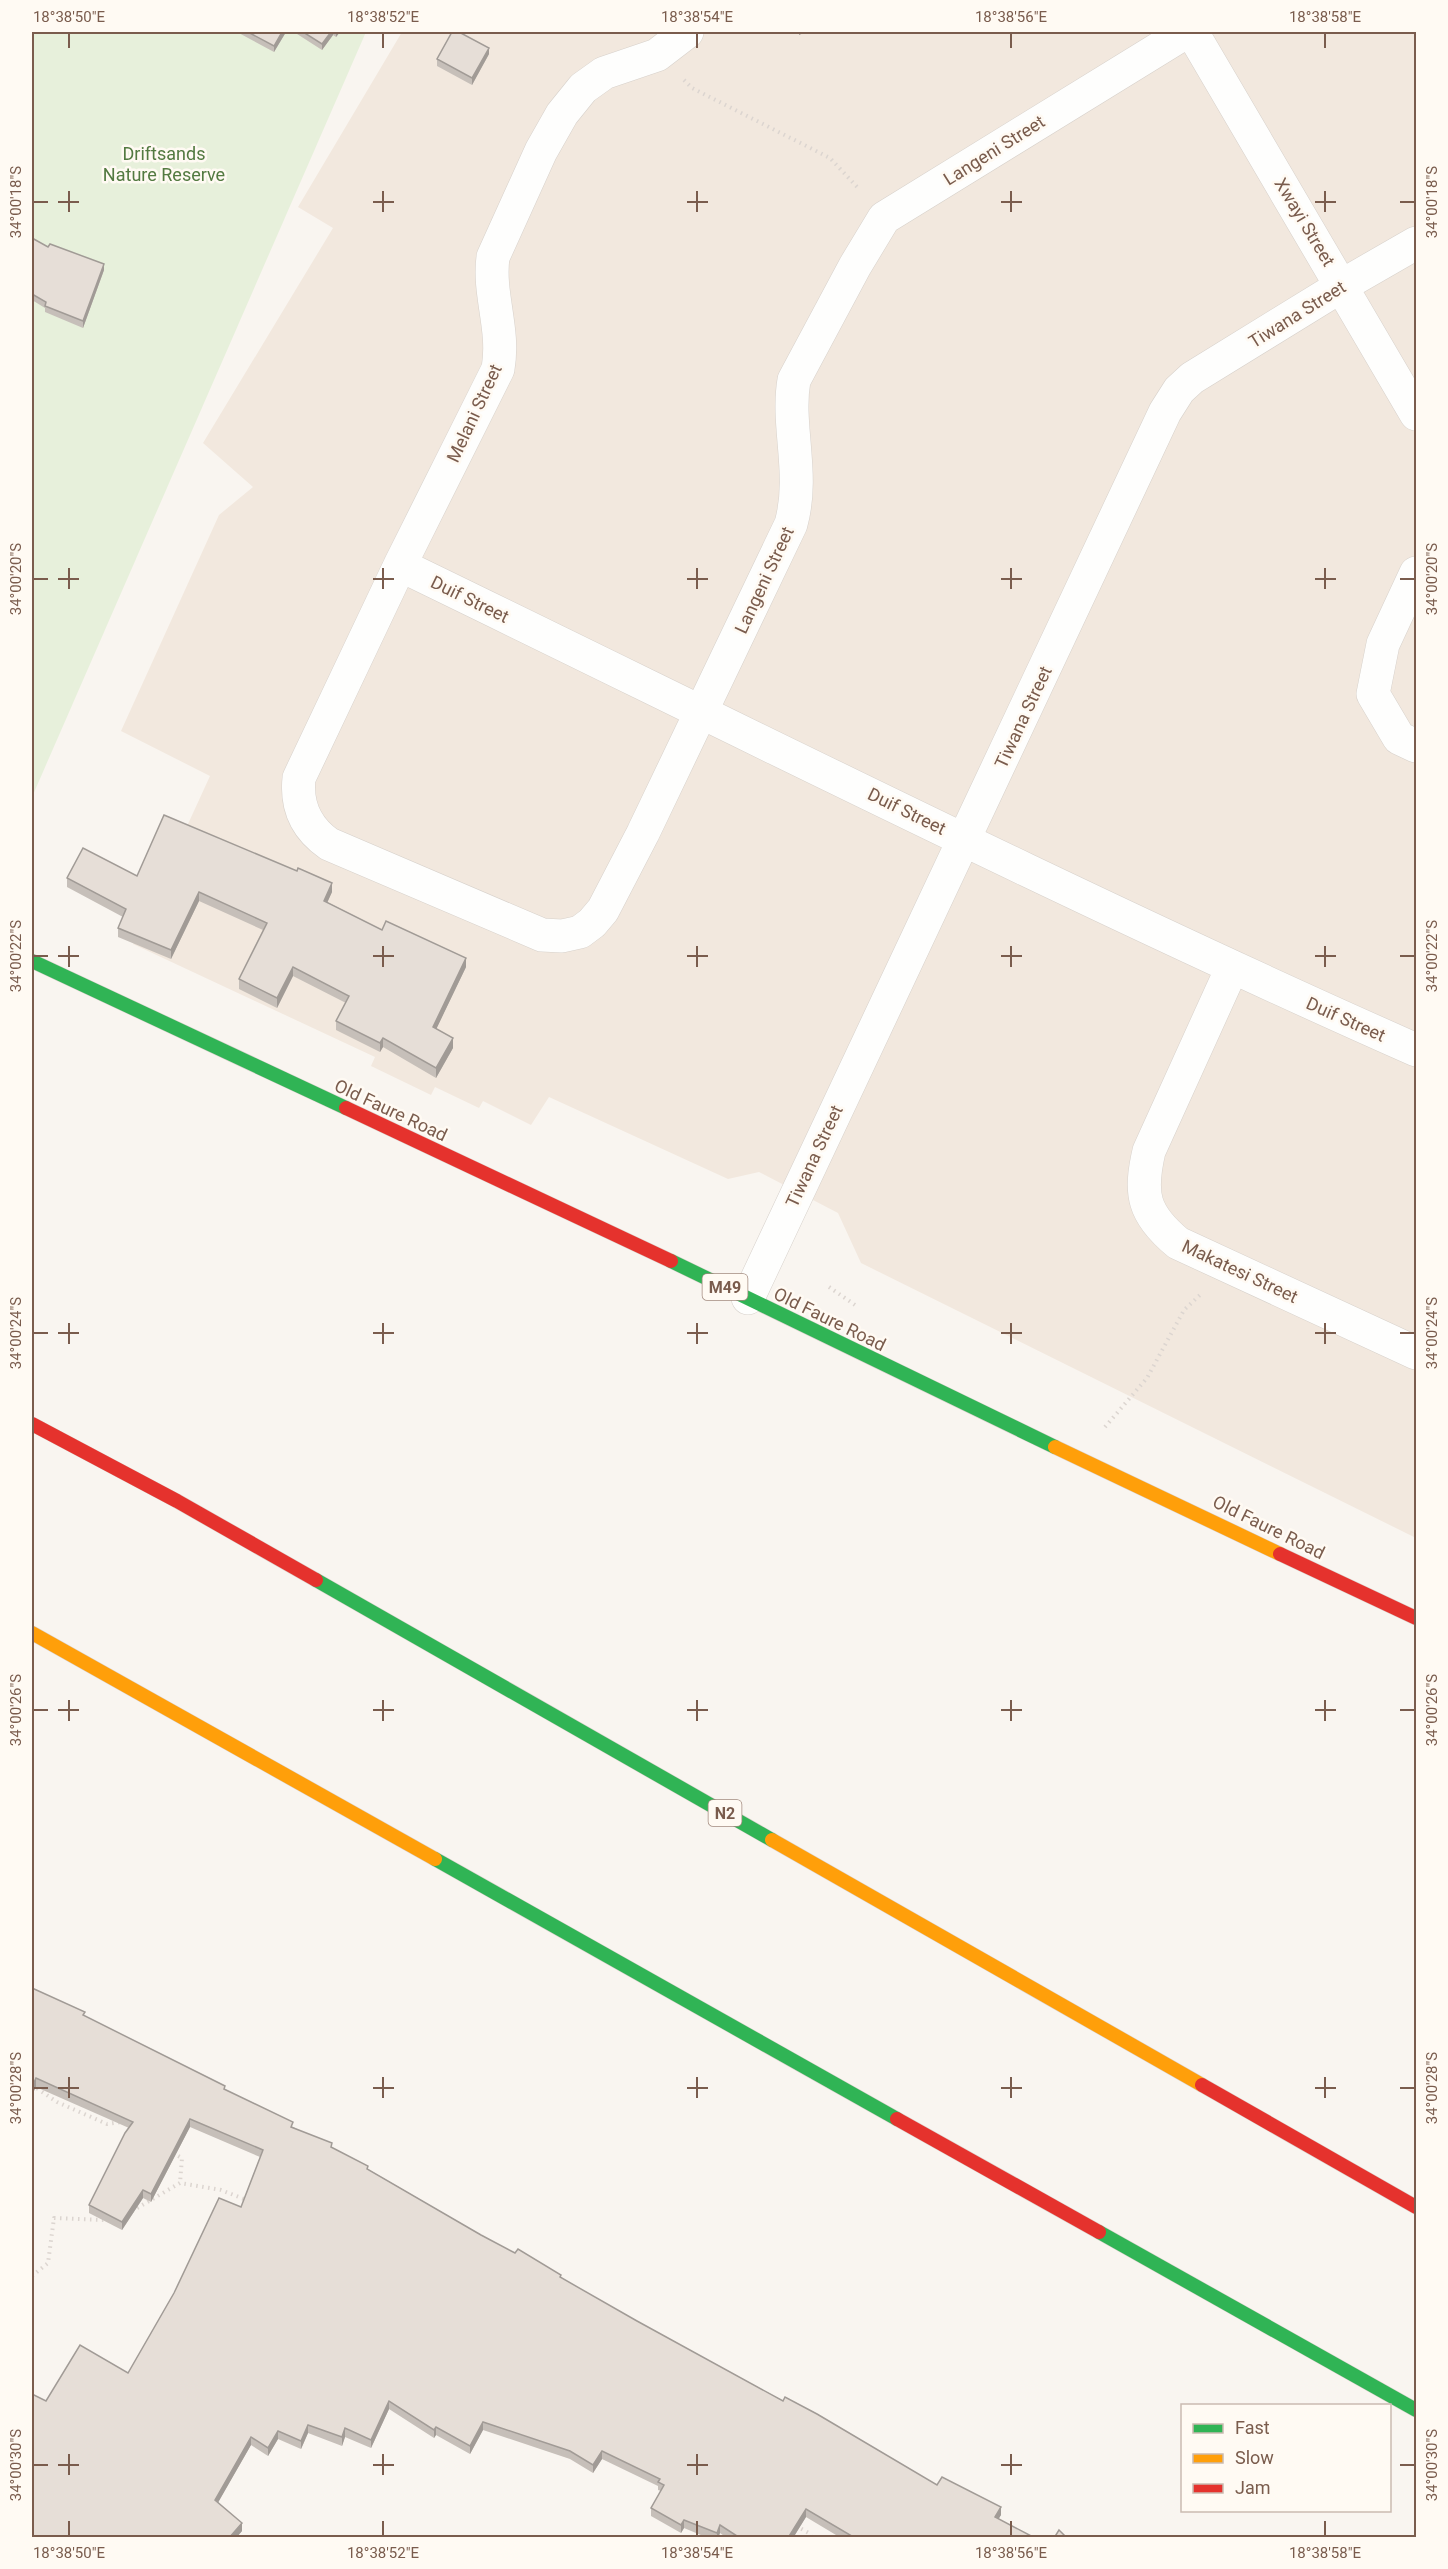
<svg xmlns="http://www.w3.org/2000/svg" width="1448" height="2569" viewBox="0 0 1448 2569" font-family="Roboto,sans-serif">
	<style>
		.residential { fill: #f2e8de }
		.green { fill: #e7f0db }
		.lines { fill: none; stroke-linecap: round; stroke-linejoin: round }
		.street-casing { stroke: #d7d1cb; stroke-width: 34 }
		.fast-casing { stroke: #dad1cc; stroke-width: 15 }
		.slow-casing { stroke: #dad1cc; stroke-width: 15 }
		.jam-casing { stroke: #dad1cc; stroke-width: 15 }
		.path { stroke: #dcd5d0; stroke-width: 4; stroke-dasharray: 1.5 4.5; stroke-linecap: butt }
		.street { stroke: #fefefd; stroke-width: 33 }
		.fast { stroke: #30b455; stroke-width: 14 }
		.slow { stroke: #ff9f0a; stroke-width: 14 }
		.jam { stroke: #e5322d; stroke-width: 14 }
		.wall { fill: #c6bfb9 }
		.shaded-wall { fill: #a19b96 }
		.building { fill: #e6ded7; stroke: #a19b96; stroke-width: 1.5 }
		.ticks { fill: none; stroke: #7a5c4d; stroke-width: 2 }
		.labels { text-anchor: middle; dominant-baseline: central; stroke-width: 5; stroke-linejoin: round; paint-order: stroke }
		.shield { fill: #fffaf3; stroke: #a28b7f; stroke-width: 1.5 }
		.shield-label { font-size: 16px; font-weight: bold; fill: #7a5c4d }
		.street-label { font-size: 18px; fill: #7a5c4d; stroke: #fffaf3 }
		.park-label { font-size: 18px; fill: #537a41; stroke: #fffaf3 }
		.neatline { fill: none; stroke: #7a5c4d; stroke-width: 2 }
		.ticks-label { font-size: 15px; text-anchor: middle; fill: #7a5c4d }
	</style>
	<rect width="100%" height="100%" fill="#f9f5f0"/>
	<path class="residential" d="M402,32H1416V1538L861,1263L838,1213L759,1172L728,1179L549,1097L531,1125L483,1101L479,1108L435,1087L431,1095L371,1066L375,1057L133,944L210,776L121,731L219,515L253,487L203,443L333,228L298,207Z"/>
	<path class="green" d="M32,32H366L32,797Z"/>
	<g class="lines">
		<g class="street-casing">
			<path id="street" d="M687,32L657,55L604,73L583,88L562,114L541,151L493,257C488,295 505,329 498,369L400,565L299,778C296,806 306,828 329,844L542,935L562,936L580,932L592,923L603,910L643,833L791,524C805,473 786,426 794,380L855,266L884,218L1186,32
				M1192,32L1416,414
				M400,565C738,729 1073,898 1416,1050
				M1416,573L1383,644L1373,694L1399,738L1416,746
				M1232,968L1149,1151C1139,1194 1143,1214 1178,1243L1416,1353
				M748,1298L1165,412L1179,390L1192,378L1343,285L1416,243"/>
		</g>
		<g class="fast-casing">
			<path id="fast" d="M32,961L346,1108
				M671,1261L1055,1447
				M316,1580L772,1840
				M435,1859L897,2119
				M1099,2232L1416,2410"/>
		</g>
		<g class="slow-casing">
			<path id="slow" d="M1055,1447L1280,1554
				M32,1633L435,1859
				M772,1840L1202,2085"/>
		</g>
		<g class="jam-casing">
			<path id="jam" d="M346,1108L671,1261
				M32,1424L177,1501L316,1580
				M1280,1554L1416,1618
				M1202,2085L1416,2207
				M897,2119L1099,2232"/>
		</g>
		<path class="path" d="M684,80L692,88L830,158L859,189
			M829,1287L858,1307
			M1105,1427L1147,1378L1184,1310L1200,1295
			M32,2085L57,2102L107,2124L121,2122
			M173,2153L182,2158L180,2183
			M132,2211L180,2183L221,2190L249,2201
			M32,2276L48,2263L54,2218L105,2220
			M796,2526L809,2533L812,2538"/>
		<use href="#street" class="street"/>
		<use href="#fast" class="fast"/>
		<use href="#slow" class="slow"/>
		<use href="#jam" class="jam"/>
	</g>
	<path class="wall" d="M237,32H286L274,52Z
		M294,32H340L336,37L333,35L322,50Z
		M489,54L472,85L437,66V59Z
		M32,238L48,247L104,270L83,328L45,312V308L32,300Z
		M137,876L332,892L327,902L382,930L466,967L436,1029L453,1048L436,1078L383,1047L380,1052L336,1030V1021L346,1003L293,976L277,1008L239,989V979L263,930L199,901L171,959L118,937V928L123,917L67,887V878Z
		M32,1988L225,2090L332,2148L481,2235L561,2278L637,2321L937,2485L1001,2515L998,2519L1035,2538H841L806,2517L793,2538H727L720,2533L718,2538H708L684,2528L681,2533L651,2516V2508L661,2491L658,2490V2486L602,2459L593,2473L570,2459L483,2430L470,2454L436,2435L434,2438L389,2409L371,2448L345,2437L342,2446L308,2433L301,2449L278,2439L268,2456L251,2445L218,2502L242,2531L236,2538H32L46,2401L128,2373L241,2207L260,2157L190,2127L151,2202L143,2198L122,2230L89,2213V2205L129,2128L36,2087Z"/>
	<path class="shaded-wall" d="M282,32H286L274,52V46Z
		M331,32H333V35L322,50V44Z
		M336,32H340L336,37Z
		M799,32H806L799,35Z
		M489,48V54L472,85V78Z
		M104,264V270L83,328V321Z
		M332,883V892L324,910V901Z
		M199,892V901L171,959V950Z
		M466,958V967L433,1036V1027Z
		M293,967V976L277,1008V998Z
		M383,1038V1047L380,1052V1043Z
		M453,1038V1048L436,1078V1068Z
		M36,2078V2087L32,2095V2087Z
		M190,2119V2127L151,2202V2194Z
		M143,2190V2198L122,2230V2222Z
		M389,2401V2409L371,2448V2440Z
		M483,2422V2430L470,2454V2446Z
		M308,2425V2433L301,2449V2441Z
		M436,2427V2435L434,2438V2430Z
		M345,2428V2437L342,2446V2437Z
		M278,2431V2439L268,2456V2448Z
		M251,2437V2445L215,2508V2500Z
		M602,2451V2459L593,2473V2465Z
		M1001,2507V2515L995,2525V2517Z
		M806,2509V2517L793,2538H788Z
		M684,2520V2528L681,2533V2525Z
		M242,2523V2531L236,2538H229Z
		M720,2525V2533L718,2538H717V2533Z"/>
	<path class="building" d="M248,32H282L274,46Z
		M303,32H331L322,44Z
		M452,32H459L489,48L472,78L437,59Z
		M32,238L48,247L50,244L104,264L83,321L45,306L46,302L32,294Z
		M164,815L297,871L298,868L332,883L324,901L382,930L386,921L466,958L433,1027L453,1038L436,1068L383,1038L380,1043L336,1021L349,996L293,967L277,998L239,979L267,923L199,892L171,950L118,928L126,909L67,878L83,848L137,876Z
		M32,1988L85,2012L83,2015L225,2086L224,2089L293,2122L291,2127L332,2143L331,2147L368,2166L367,2169L481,2235L515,2253L518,2249L561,2275L560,2277L637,2321L783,2401L785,2397L817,2414L937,2485L942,2477L1001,2507L995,2517L1035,2538H855L806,2509L788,2538H740L720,2525L717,2533L684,2520L681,2525L651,2508L664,2485L658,2482L660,2479L602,2451L593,2465L570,2451L483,2422L470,2446L436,2427L434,2430L389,2401L371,2440L345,2428L342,2437L308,2425L301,2441L278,2431L268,2448L251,2437L215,2500L242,2523L229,2538H32V2394L46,2401L80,2345L128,2373L174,2293L219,2198L241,2207L263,2150L190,2119L151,2194L143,2190L122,2222L89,2205L125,2133L133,2122L36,2078L32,2087Z
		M1059,2530L1067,2538H1054Z"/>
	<path class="ticks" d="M69,33V48M383,33V48M697,33V48M1011,33V48M1325,33V48M69,191V212M383,191V212M697,191V212M1011,191V212M1325,191V212M33,202H48M58,202H79M373,202H394M687,202H708M1001,202H1022M1315,202H1336M1400,202H1415M69,568V589M383,568V589M697,568V589M1011,568V589M1325,568V589M33,579H48M58,579H79M373,579H394M687,579H708M1001,579H1022M1315,579H1336M1400,579H1415M69,946V967M383,946V967M697,946V967M1011,946V967M1325,946V967M33,956H48M58,956H79M373,956H394M687,956H708M1001,956H1022M1315,956H1336M1400,956H1415M69,1323V1344M383,1323V1344M697,1323V1344M1011,1323V1344M1325,1323V1344M33,1333H48M58,1333H79M373,1333H394M687,1333H708M1001,1333H1022M1315,1333H1336M1400,1333H1415M69,1700V1721M383,1700V1721M697,1700V1721M1011,1700V1721M1325,1700V1721M33,1710H48M58,1710H79M373,1710H394M687,1710H708M1001,1710H1022M1315,1710H1336M1400,1710H1415M69,2077V2098M383,2077V2098M697,2077V2098M1011,2077V2098M1325,2077V2098M33,2088H48M58,2088H79M373,2088H394M687,2088H708M1001,2088H1022M1315,2088H1336M1400,2088H1415M69,2454V2475M383,2454V2475M697,2454V2475M1011,2454V2475M33,2465H48M58,2465H79M373,2465H394M687,2465H708M1001,2465H1022M1400,2465H1415M69,2521V2536M383,2521V2536M697,2521V2536M1011,2521V2536M1325,2521V2536"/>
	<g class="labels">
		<g class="shield">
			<rect x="702.5" y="1274" width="45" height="26" rx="4.5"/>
			<rect x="708.5" y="1800" width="33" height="26" rx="4.5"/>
		</g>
		<g class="shield-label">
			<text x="725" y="1287">M49</text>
			<text x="725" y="1813">N2</text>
		</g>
		<g class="street-label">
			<text transform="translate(994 150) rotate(-32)">Langeni Street</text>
			<text transform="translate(1305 222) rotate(59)">Xwayi Street</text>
			<text transform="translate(1297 314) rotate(-32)">Tiwana Street</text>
			<text transform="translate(474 413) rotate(-65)">Melani Street</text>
			<text transform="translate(764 580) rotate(-65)">Langeni Street</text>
			<text transform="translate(470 599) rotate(26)">Duif Street</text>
			<text transform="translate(1023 717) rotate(-65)">Tiwana Street</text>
			<text transform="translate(907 811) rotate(26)">Duif Street</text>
			<text transform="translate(1346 1019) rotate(24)">Duif Street</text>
			<text transform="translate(391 1110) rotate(25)">Old Faure Road</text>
			<text transform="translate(814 1156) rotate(-65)">Tiwana Street</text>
			<text transform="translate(1240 1271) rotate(25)">Makatesi Street</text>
			<text transform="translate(830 1319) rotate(26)">Old Faure Road</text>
			<text transform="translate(1269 1527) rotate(26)">Old Faure Road</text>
		</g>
		<g class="park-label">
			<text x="164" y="153">Driftsands<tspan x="164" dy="21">Nature Reserve</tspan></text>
		</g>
	</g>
	<rect width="1448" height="2569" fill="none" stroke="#fffaf3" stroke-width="66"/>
	<rect x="1181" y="2404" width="210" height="108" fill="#fffaf3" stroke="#cabbb1" stroke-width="1.5"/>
	<rect x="1193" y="2424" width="30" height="9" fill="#30b455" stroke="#cabbb1" stroke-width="1.5"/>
	<text x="1235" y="2434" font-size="18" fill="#7a5c4d">Fast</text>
	<rect x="1193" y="2454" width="30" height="9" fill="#ff9f0a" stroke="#cabbb1" stroke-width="1.5"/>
	<text x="1235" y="2464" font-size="18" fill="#7a5c4d">Slow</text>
	<rect x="1193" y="2484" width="30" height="9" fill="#e5322d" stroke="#cabbb1" stroke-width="1.5"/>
	<text x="1235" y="2494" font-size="18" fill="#7a5c4d">Jam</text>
	<rect x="33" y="33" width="1382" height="2503" class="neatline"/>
	<g class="ticks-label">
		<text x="69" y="22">18°38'50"E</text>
		<text x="383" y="22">18°38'52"E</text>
		<text x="697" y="22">18°38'54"E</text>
		<text x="1011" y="22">18°38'56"E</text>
		<text x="1325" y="22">18°38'58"E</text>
		<text transform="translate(16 202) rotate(-90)" y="5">34°00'18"S</text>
		<text transform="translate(1432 202) rotate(-90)" y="5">34°00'18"S</text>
		<text transform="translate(16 579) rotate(-90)" y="5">34°00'20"S</text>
		<text transform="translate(1432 579) rotate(-90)" y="5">34°00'20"S</text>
		<text transform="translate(16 956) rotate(-90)" y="5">34°00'22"S</text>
		<text transform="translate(1432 956) rotate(-90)" y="5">34°00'22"S</text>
		<text transform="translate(16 1333) rotate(-90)" y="5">34°00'24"S</text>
		<text transform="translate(1432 1333) rotate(-90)" y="5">34°00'24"S</text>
		<text transform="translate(16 1710) rotate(-90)" y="5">34°00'26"S</text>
		<text transform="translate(1432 1710) rotate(-90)" y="5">34°00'26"S</text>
		<text transform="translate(16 2088) rotate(-90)" y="5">34°00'28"S</text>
		<text transform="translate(1432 2088) rotate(-90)" y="5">34°00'28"S</text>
		<text transform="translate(16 2465) rotate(-90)" y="5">34°00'30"S</text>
		<text transform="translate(1432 2465) rotate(-90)" y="5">34°00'30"S</text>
		<text x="69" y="2558">18°38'50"E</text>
		<text x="383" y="2558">18°38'52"E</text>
		<text x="697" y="2558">18°38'54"E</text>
		<text x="1011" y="2558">18°38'56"E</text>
		<text x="1325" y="2558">18°38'58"E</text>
	</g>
</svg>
